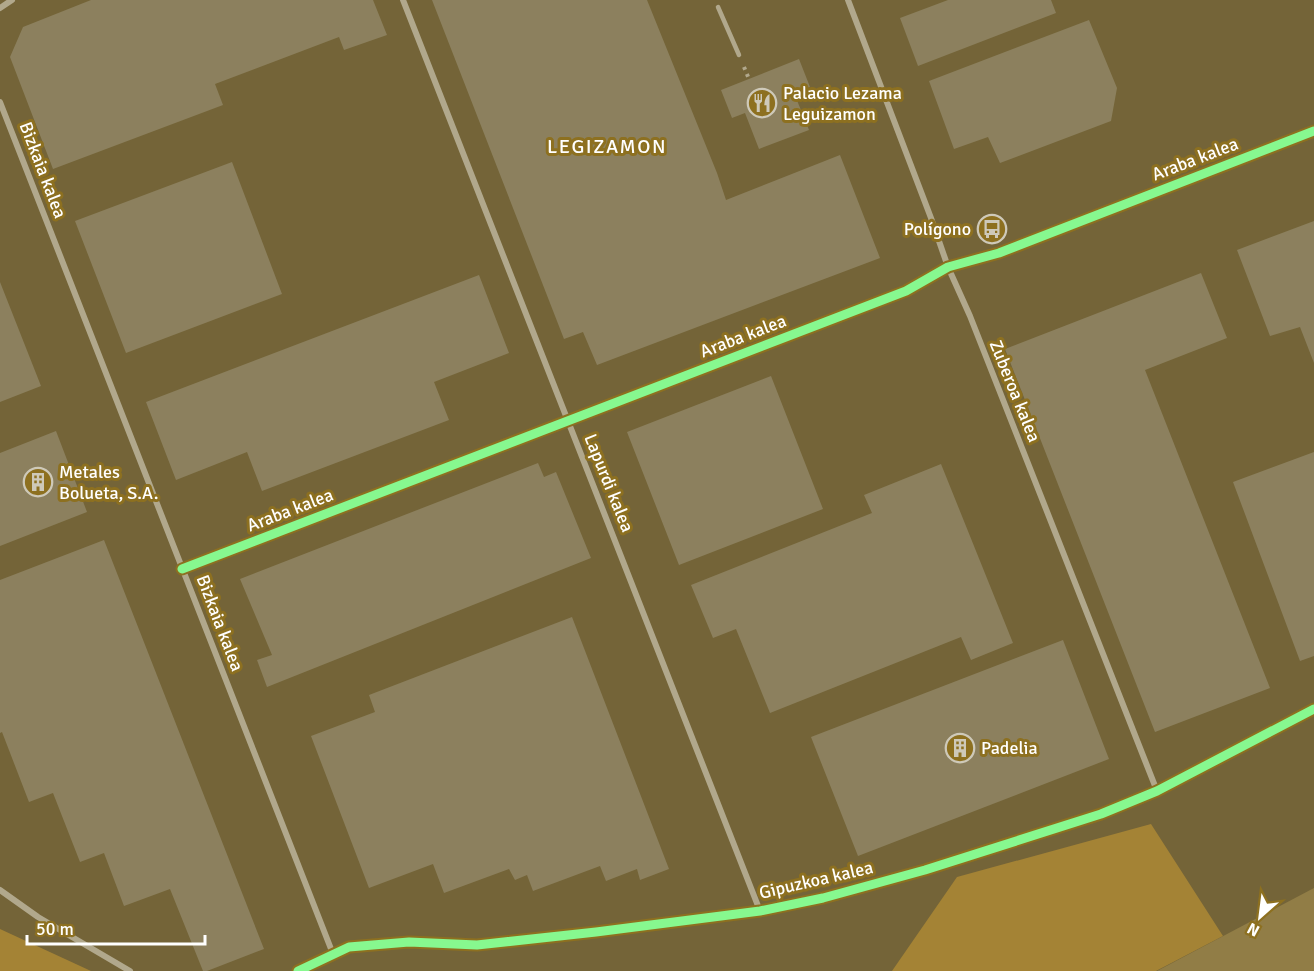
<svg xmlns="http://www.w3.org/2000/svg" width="1314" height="971" viewBox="0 0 1314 971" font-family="Signika,sans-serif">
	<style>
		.green { fill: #a48335 }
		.water { fill: #917d46 }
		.building { fill: #8c805e }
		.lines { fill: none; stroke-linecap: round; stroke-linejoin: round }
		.path { stroke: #b1a88c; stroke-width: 4; stroke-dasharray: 3 4.5; stroke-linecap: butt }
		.lane { stroke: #b1a88c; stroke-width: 4.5 }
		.street { stroke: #b1a88c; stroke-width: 6 }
		.cycleway-casing { stroke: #8d7020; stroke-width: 13 }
		.cycleway { stroke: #87f88f; stroke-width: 9 }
		.labels { text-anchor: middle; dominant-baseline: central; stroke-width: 6; stroke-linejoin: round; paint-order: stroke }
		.poi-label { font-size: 18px; fill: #fff; stroke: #8d7020; text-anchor: start }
		.street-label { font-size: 18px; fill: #fff; stroke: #8d7020 }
		.neighbourhood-label { font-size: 20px; letter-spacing: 1.5px; fill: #fff; stroke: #8d7020 }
	</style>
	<rect width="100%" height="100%" fill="#746438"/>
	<path class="green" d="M1151,824L1223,936L1156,971H892L957,877Z
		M0,929L91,971H0Z"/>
	<path class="water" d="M1314,888V971H1157Z"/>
	<path class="building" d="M91,0H373L387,35L344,50L339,37L215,84L223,105L53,169L10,57L23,27Z
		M432,0H647L717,173L726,200L840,155L880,258L597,365L583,332L564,339Z
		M948,0H1051L1056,13L918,66L900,18Z
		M1089,20L1117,88L1111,121L1000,163L988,137L954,149L929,81Z
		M799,59L810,87L794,93L809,130L759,149L745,113L732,118L721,90Z
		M232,162L282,294L126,353L75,221Z
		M1314,221V363L1300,327L1270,336L1237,250Z
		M1201,273L1227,338L1145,370L1270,688L1155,732L1005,349Z
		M479,275L509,353L434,382L449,420L262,491L247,452L176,480L146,402Z
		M0,282L41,386L0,402Z
		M771,376L823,509L679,565L627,432Z
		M56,431L87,512L0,546V453Z
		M1314,452V656L1300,661L1233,482Z
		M538,463L544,477L556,472L591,558L267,687L257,660L272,655L240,579Z
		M941,464L1013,643L971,660L961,637L770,713L736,629L713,638L691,585L872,513L864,495Z
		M104,540L264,949L207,971H203L170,889L124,906L104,853L80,862L53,793L29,802L2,732L0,733V580Z
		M572,617L669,869L640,880L637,869L606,881L600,866L533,891L527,875L515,880L509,869L444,893L433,864L369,888L311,736L375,712L369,695Z
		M1063,640L1109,759L858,856L811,737Z"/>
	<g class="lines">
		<path class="path" d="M744,67L749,79"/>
		<path class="lane" d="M718,7L739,55"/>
		<path class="street" d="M403,0L760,911
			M848,0L931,218L948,267L970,316L1157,791
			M0,8L12,0
			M0,102L333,954
			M182,569L906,291L948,267L999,253L1314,131
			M0,890L38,917L130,971
			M298,971L349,947L409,942L477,945L596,932L760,911L823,898L925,870L1101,814L1157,791L1314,709"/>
		<g class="cycleway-casing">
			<path id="cycleway" d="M182,569L906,291L948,267L999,253L1314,131
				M298,971L349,947L409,942L477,945L596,932L760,911L823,898L925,870L1101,814L1157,791L1314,709"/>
		</g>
		<use href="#cycleway" class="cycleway"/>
	</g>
	<defs>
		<g id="restaurant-ring" transform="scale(1.5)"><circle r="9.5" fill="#8d7020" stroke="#cec9b9" stroke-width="1.5"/><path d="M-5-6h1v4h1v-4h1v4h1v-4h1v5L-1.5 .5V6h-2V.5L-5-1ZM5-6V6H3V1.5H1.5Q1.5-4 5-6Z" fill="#cec9b9"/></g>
		<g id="bus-ring" transform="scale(1.5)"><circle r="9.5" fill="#8d7020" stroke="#cec9b9" stroke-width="1.5"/><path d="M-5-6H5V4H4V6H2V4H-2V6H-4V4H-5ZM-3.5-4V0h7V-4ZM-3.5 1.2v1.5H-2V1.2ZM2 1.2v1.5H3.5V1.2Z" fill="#cec9b9"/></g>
		<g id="building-ring" transform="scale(1.5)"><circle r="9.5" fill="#8d7020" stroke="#cec9b9" stroke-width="1.5"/><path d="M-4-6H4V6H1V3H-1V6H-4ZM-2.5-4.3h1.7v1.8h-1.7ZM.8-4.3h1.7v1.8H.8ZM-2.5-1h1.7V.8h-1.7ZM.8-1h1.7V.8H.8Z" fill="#cec9b9"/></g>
	</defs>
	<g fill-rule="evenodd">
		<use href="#restaurant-ring" x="762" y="103"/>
		<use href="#bus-ring" x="992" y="229"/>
		<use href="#building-ring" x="38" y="482"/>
		<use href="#building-ring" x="960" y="748"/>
	</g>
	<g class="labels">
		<g class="poi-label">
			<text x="783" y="93">Palacio Lezama<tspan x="783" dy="21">Leguizamon</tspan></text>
			<text x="971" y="229" text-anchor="end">Polígono</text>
			<text x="59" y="472">Metales<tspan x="59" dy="21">Bolueta, S.A.</tspan></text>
			<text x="981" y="748">Padelia</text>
		</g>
		<g class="street-label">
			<text transform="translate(1195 159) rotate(-21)">Araba kalea</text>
			<text transform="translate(43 170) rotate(69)">Bizkaia kalea</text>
			<text transform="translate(743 336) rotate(-21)">Araba kalea</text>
			<text transform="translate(1015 391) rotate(68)">Zuberoa kalea</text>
			<text transform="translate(609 483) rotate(68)">Lapurdi kalea</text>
			<text transform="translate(290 510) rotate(-21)">Araba kalea</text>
			<text transform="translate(220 623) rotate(69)">Bizkaia kalea</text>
			<text transform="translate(816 880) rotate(-13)">Gipuzkoa kalea</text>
		</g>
		<g class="neighbourhood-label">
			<text x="607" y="146">LEGIZAMON</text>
		</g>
	</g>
	<g transform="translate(1260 917) rotate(208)" stroke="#8d7020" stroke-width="4.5" paint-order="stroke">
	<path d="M0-4.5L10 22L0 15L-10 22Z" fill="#ffffff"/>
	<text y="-9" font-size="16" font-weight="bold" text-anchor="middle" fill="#ffffff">N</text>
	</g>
	<path d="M27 935v9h178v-9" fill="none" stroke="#ffffff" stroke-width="3"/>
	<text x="36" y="935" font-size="18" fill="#ffffff" stroke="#8d7020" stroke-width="4.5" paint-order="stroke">50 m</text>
</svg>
